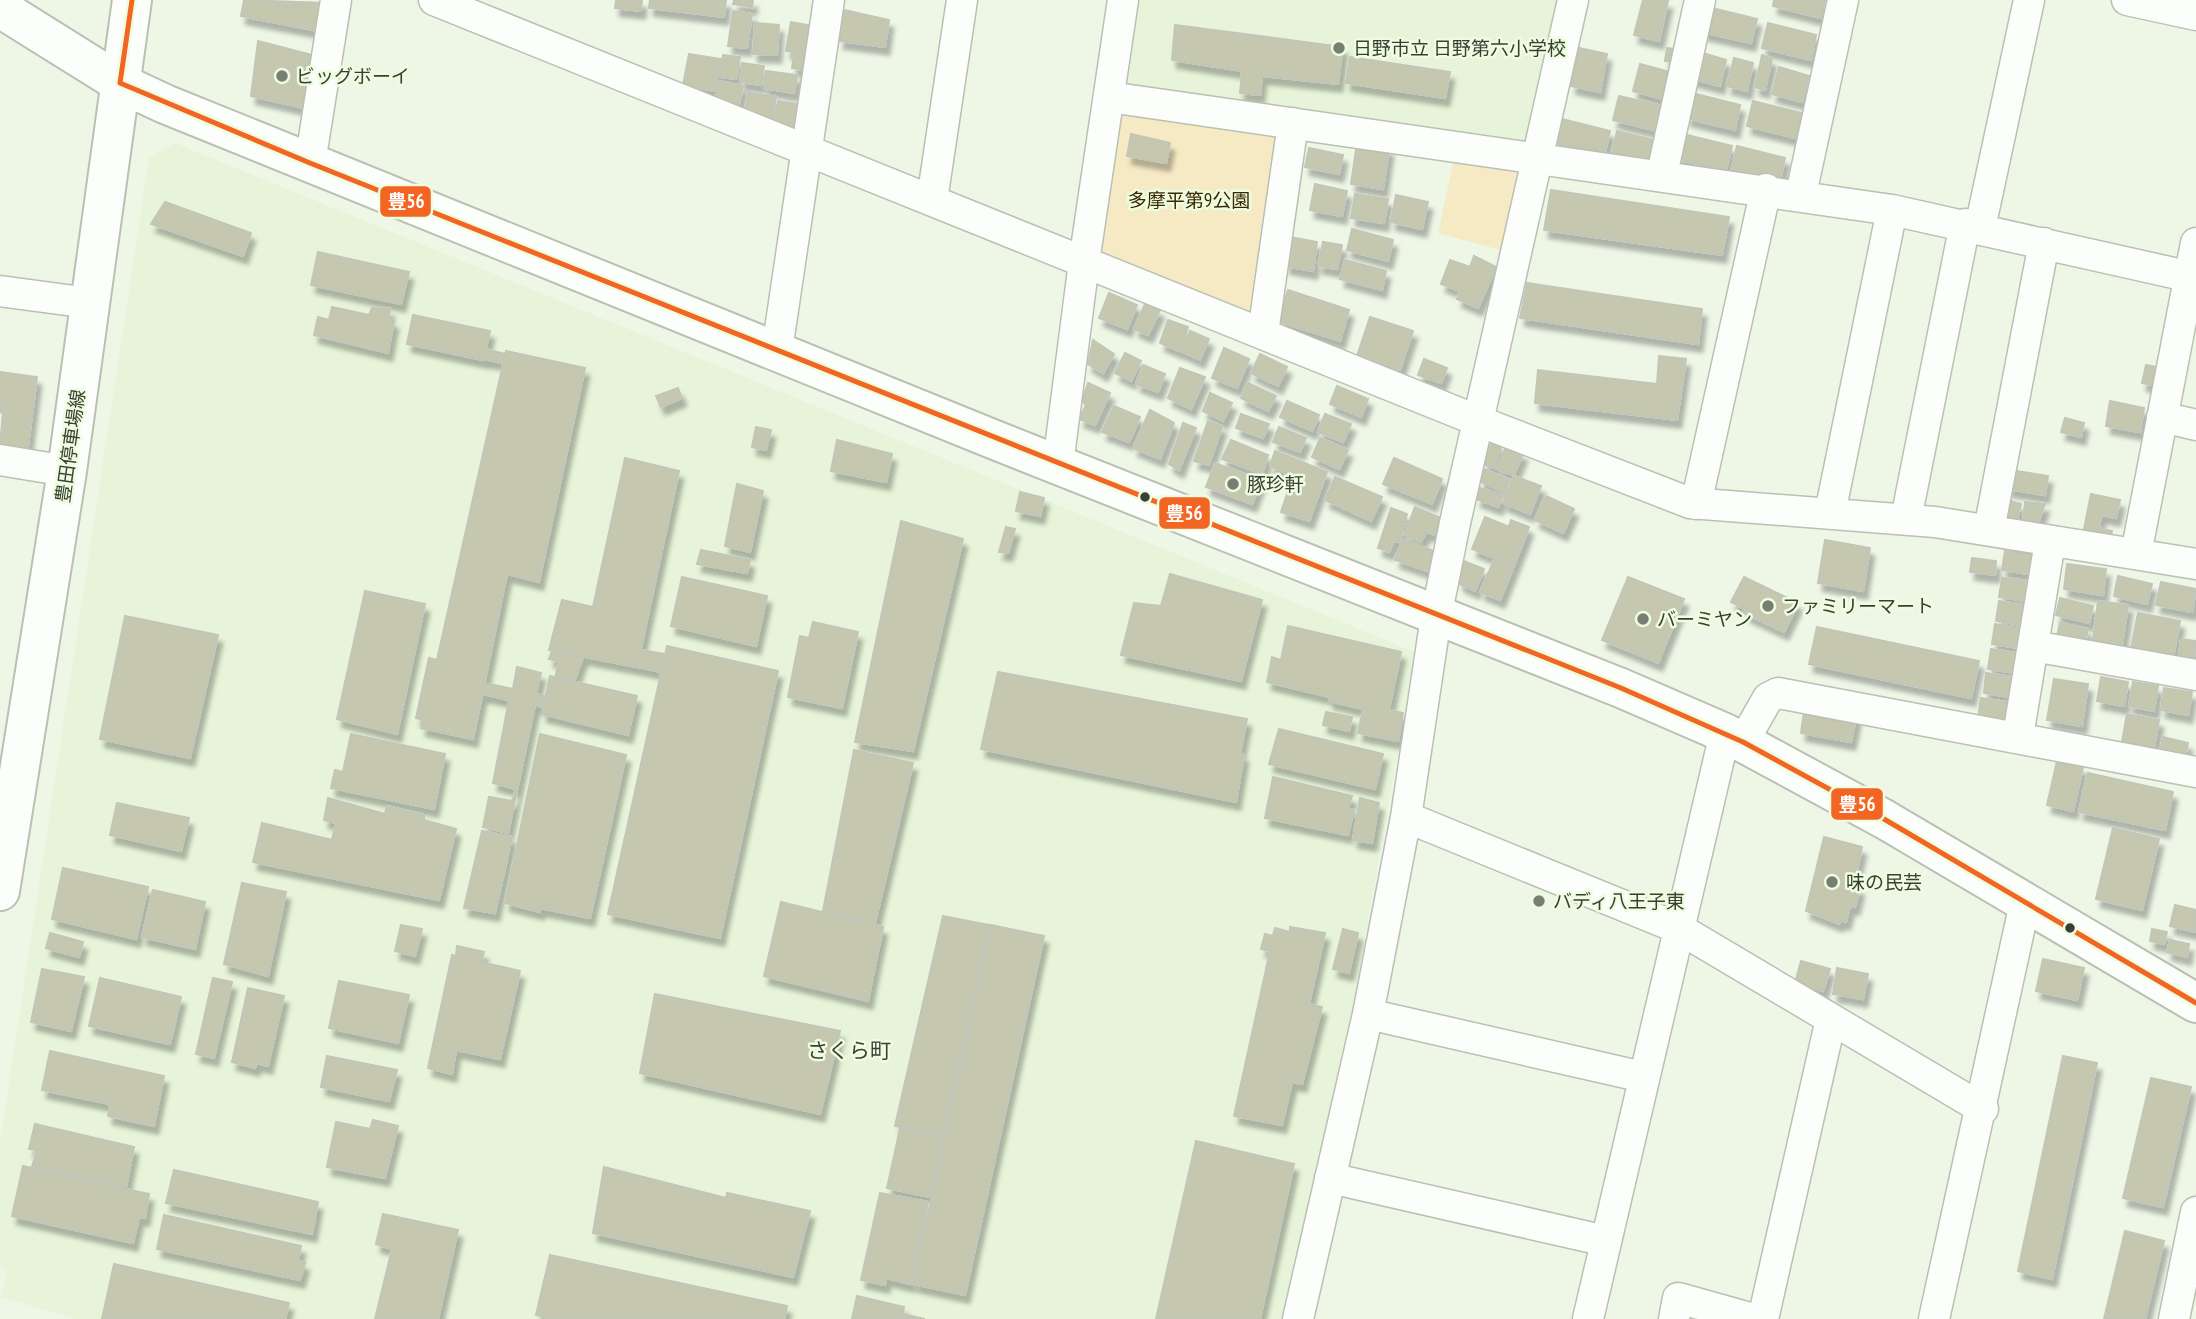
<svg xmlns="http://www.w3.org/2000/svg" width="2196" height="1319" viewBox="0 0 2196 1319" font-family="'PT Sans Narrow','Noto Sans JP',sans-serif">
	<style>
		.built { fill: #e7f4d9 }
		.green { fill: #f6eac4 }
		.building { fill: #c5c8ae; stroke: #c2c6b8; stroke-width: 2; filter: url(#shadow) }
		.lines { fill: none; stroke-linecap: round; stroke-linejoin: round }
		.minor-casing { stroke: #bac0b3; stroke-width: 33 }
		.major-casing { stroke: #bac0b3; stroke-width: 42 }
		.highway-casing { stroke: #bac0b3; stroke-width: 42 }
		.minor { stroke: #fcfefb; stroke-width: 30 }
		.major { stroke: #fcfefb; stroke-width: 38 }
		.highway { stroke: #fcfefb; stroke-width: 38 }
		.bus-1-casing { stroke: #eefce0; stroke-width: 10 }
		.bus-1 { stroke: #f26522; stroke-width: 5 }
		.poi-dot { fill: #787f72; stroke: #eefce0; stroke-width: 2.5 }
		.bus-dot { fill: #393f34; stroke: #eefce0; stroke-width: 2.5 }
		.labels { text-anchor: middle; dominant-baseline: central; stroke-width: 5; stroke-linejoin: round; paint-order: stroke }
		.poi-label { font-size: 19px; fill: #393f34; stroke: #eefce0; text-anchor: start }
		.park-label { font-size: 19px; fill: #3a2800; stroke: #eefce0 }
		.street-label { font-size: 19px; fill: #393f34; stroke: #eefce0 }
		.neighbourhood-label { font-size: 21px; fill: #393f34; stroke: #eefce0 }
		.line-badge { stroke: #eefce0; stroke-width: 2.5 }
		.badge-label { font-size: 19px; text-anchor: middle; font-weight: bold; fill: #fff }
	</style>
	<defs>
		<filter id="shadow"><feDropShadow dx="4.5" dy="8" stdDeviation="2" flood-color="#0004"/></filter>
	</defs>
	<rect width="100%" height="100%" fill="#eef6e6"/>
	<path class="built" d="M1123,0H1573L1537,158L1109,97Z
		M175,143L1415,652L1342,1069L1285,1319H76L1,1297L7,1271L0,1267V1143L149,158Z"/>
	<path class="green" d="M1118,110L1274,128L1284,140L1254,312L1247,317L1103,258L1097,247Z
		M1454,159L1522,166L1504,251L1438,233Z"/>
	<path class="building" d="M244,0L324,3L319,31L241,16Z
		M616,0H642L641,11L615,8Z
		M650,0H726L724,17L649,8Z
		M734,0H753L752,7L733,4Z
		M1643,0L1668,1L1659,41L1634,35Z
		M1774,0H1825L1821,18L1773,6Z
		M1708,7L1757,19L1751,43L1702,32Z
		M844,10L889,20L885,47L839,41Z
		M733,11L752,14L747,48L728,46Z
		M791,22L813,26L809,54L786,51Z
		M755,23L779,25L777,55L753,54Z
		M1768,23L1816,35L1811,60L1762,48Z
		M1175,25L1343,47L1338,84L1262,76L1260,95L1240,93L1242,71L1172,60Z
		M258,41L312,55L304,108L251,96Z
		M1579,48L1607,54L1600,92L1571,86Z
		M1667,48L1681,50L1679,63L1665,61Z
		M1696,51L1726,60L1720,86L1690,78Z
		M689,54L721,59L716,91L683,85Z
		M794,54L810,56L808,71L792,68Z
		M723,55L740,57L736,79L720,77Z
		M1762,55L1772,59L1765,90L1755,87Z
		M1350,57L1450,72L1445,98L1346,83Z
		M1734,58L1753,63L1747,91L1727,86Z
		M742,63L764,66L761,85L740,82Z
		M1640,64L1670,72L1663,99L1633,91Z
		M1779,67L1809,76L1802,102L1772,94Z
		M766,71L797,75L794,93L764,88Z
		M719,81L743,86L738,109L715,105Z
		M748,92L776,97L771,126L744,114Z
		M1692,93L1740,105L1735,130L1686,118Z
		M1619,96L1667,107L1661,132L1613,120Z
		M778,101L805,105L801,133L774,128Z
		M1753,101L1801,113L1795,138L1747,126Z
		M1562,119L1610,131L1604,156L1556,144Z
		M1617,131L1658,141L1651,163L1612,154Z
		M1131,134L1170,143L1166,163L1127,156Z
		M1683,134L1732,146L1726,171L1677,159Z
		M1357,143L1389,148L1383,189L1351,184Z
		M1737,146L1785,158L1780,182L1731,171Z
		M1309,148L1343,155L1339,174L1305,167Z
		M1315,184L1347,191L1342,216L1310,210Z
		M1551,190L1729,217L1722,255L1544,230Z
		M1355,194L1388,199L1384,223L1351,218Z
		M1396,195L1428,202L1422,229L1391,222Z
		M165,202L251,233L243,256L151,224Z
		M1352,229L1393,240L1388,261L1347,250Z
		M1290,237L1317,242L1313,271L1285,266Z
		M1323,242L1342,245L1337,269L1318,266Z
		M318,252L409,272L401,304L311,285Z
		M1474,256L1496,267L1478,308L1457,299L1460,291L1441,284L1450,260L1470,267Z
		M1345,260L1386,271L1382,290L1340,279Z
		M1527,283L1702,309L1698,344L1520,318Z
		M1288,290L1349,310L1340,341L1278,321Z
		M1109,293L1137,305L1127,329L1099,318Z
		M1145,304L1160,310L1148,335L1134,329Z
		M332,307L369,315L372,308L390,309L388,320L394,321L388,353L314,335L318,317L329,320Z
		M413,315L490,331L483,360L407,344Z
		M1370,317L1413,331L1400,370L1357,356Z
		M1168,320L1188,327L1179,351L1160,343Z
		M1190,331L1209,339L1200,360L1181,351Z
		M1093,340L1114,354L1103,373L1088,364Z
		M1224,348L1249,359L1237,388L1212,378Z
		M486,349L505,354L503,363L483,359Z
		M506,351L585,368L539,582L507,574L473,739L421,728L423,720L416,718L429,658L437,660Z
		M1125,353L1141,361L1131,381L1115,373Z
		M1260,354L1287,367L1278,386L1251,373Z
		M1659,356L1686,359L1677,420L1535,403L1538,370L1657,384Z
		M1424,359L1447,368L1441,383L1418,375Z
		M1143,365L1165,374L1158,392L1136,384Z
		M2146,365L2157,367L2153,385L2142,383Z
		M1180,368L1205,377L1191,409L1168,398Z
		M0,372L37,377L28,446L24,448L0,445L3,413L0,412Z
		M1088,383L1110,393L1095,425L1079,419L1086,405L1082,401Z
		M1248,383L1276,396L1268,411L1241,398Z
		M1337,386L1368,399L1361,417L1330,404Z
		M678,388L682,398L661,407L656,396Z
		M1210,393L1232,403L1223,421L1203,411Z
		M1287,401L1319,415L1312,431L1280,417Z
		M2110,401L2144,408L2140,432L2106,426Z
		M1114,406L1140,417L1129,442L1102,432Z
		M1150,410L1174,423L1160,459L1133,448Z
		M1241,414L1269,424L1263,438L1236,428Z
		M1325,414L1351,424L1343,442L1318,432Z
		M2065,418L2084,423L2081,437L2061,432Z
		M1208,421L1222,426L1209,465L1194,461Z
		M1183,423L1196,428L1179,470L1169,464Z
		M756,427L771,430L766,450L752,447Z
		M1279,427L1306,438L1300,452L1273,442Z
		M1320,438L1348,450L1339,469L1312,457Z
		M837,440L892,454L886,482L831,471Z
		M1231,440L1268,455L1262,474L1222,459Z
		M1492,442L1502,445L1494,468L1482,464Z
		M1506,447L1523,453L1514,475L1497,469Z
		M1275,451L1327,472L1309,521L1281,512L1293,476L1270,466Z
		M625,458L679,471L637,667L549,650L562,600L593,607Z
		M1394,458L1442,479L1432,504L1383,484Z
		M1215,463L1261,481L1252,504L1206,487Z
		M1484,469L1510,480L1504,492L1479,481Z
		M2010,470L2048,476L2045,495L2007,489Z
		M1514,476L1541,486L1530,514L1503,503Z
		M1335,477L1382,497L1371,521L1325,500Z
		M737,484L763,491L750,552L725,546Z
		M1480,488L1503,495L1498,507L1476,499Z
		M1020,492L1044,498L1040,516L1016,511Z
		M2091,494L2120,500L2116,518L2101,515L2099,528L2112,531L2110,539L2083,534Z
		M1546,496L1574,509L1563,533L1535,520Z
		M2006,500L2021,504L2016,524L2000,520Z
		M2025,502L2045,504L2037,526L2023,521Z
		M1415,507L1443,519L1438,536L1426,532L1421,542L1404,535Z
		M1391,508L1407,514L1399,542L1394,541L1389,552L1378,548Z
		M1485,517L1509,527L1511,520L1529,527L1514,566L1472,549Z
		M901,521L963,539L913,751L855,742Z
		M1006,527L1015,529L1008,553L999,552Z
		M1403,539L1434,551L1427,571L1395,560Z
		M1825,540L1870,548L1863,591L1818,583Z
		M701,550L750,560L747,573L697,564Z
		M2005,551L2032,554L2029,574L2002,570Z
		M1972,558L1996,561L1995,575L1970,572Z
		M1461,560L1484,569L1475,591L1460,584L1458,575Z
		M1494,560L1513,568L1500,600L1480,592Z
		M2067,564L2106,569L2103,595L2064,589Z
		M1170,574L1262,600L1241,681L1121,655L1134,603L1161,606Z
		M2118,576L2152,584L2147,604L2114,596Z
		M682,577L767,596L756,646L671,626Z
		M1628,577L1684,599L1658,663L1602,640Z
		M1744,577L1798,603L1784,632L1744,613L1746,609L1731,602Z
		M2002,578L2029,581L2026,601L1999,597Z
		M2161,582L2196,589L2192,612L2156,605Z
		M365,591L425,604L397,734L337,719Z
		M2060,598L2093,606L2089,623L2056,615Z
		M1999,601L2026,605L2023,625L1996,621Z
		M2098,601L2128,605L2121,652L2092,648Z
		M2138,613L2180,621L2173,657L2131,649Z
		M125,616L218,635L190,758L100,739Z
		M813,622L858,632L842,708L788,697L800,636L809,638Z
		M2060,623L2088,629L2083,651L2055,645Z
		M1995,624L2022,628L2019,648L1992,644Z
		M1288,626L1401,652L1389,710L1403,713L1398,741L1358,733L1363,709L1329,701L1330,697L1267,682L1272,657L1281,660Z
		M1817,627L1979,661L1971,698L1809,664Z
		M2181,639L2196,641L2193,665L2178,663Z
		M667,646L778,671L720,938L608,914Z
		M1991,649L2017,653L2015,673L1988,669Z
		M641,650L665,654L661,672L637,667Z
		M552,651L583,657L574,682L555,678L559,661L549,659Z
		M517,667L541,673L536,694L546,697L543,707L535,705L508,833L483,827L489,797L512,801L516,789L493,783L509,700L483,694L485,683L513,689Z
		M998,672L1247,719L1240,753L1244,755L1236,802L981,749Z
		M1986,673L2013,677L2010,697L1984,693Z
		M550,676L637,696L628,735L542,714Z
		M2101,677L2128,682L2124,706L2097,701Z
		M2054,679L2088,684L2082,726L2047,720Z
		M2133,682L2158,686L2154,711L2129,706Z
		M2164,688L2192,692L2188,715L2161,710Z
		M1981,698L2007,702L2005,722L1978,718Z
		M1805,705L1857,713L1851,742L1801,733Z
		M1326,712L1352,717L1349,731L1323,725Z
		M2127,714L2159,720L2154,748L2122,742Z
		M1279,729L1383,754L1375,789L1269,764Z
		M351,734L445,754L434,809L331,788L335,770L343,772Z
		M540,734L626,755L590,918L540,908V912L505,903Z
		M2163,737L2188,743L2185,758L2160,752Z
		M854,750L913,763L875,923L823,911Z
		M2057,761L2083,767L2073,811L2047,805Z
		M2088,773L2173,792L2165,830L2079,812Z
		M1273,777L1352,796L1348,809H1354L1348,835L1265,818Z
		M328,798L385,814L387,806L424,815V820L456,829L439,900L253,862L262,823L332,840L336,823L324,820Z
		M1360,798L1379,803L1372,843L1353,840Z
		M117,803L189,818L181,851L110,835Z
		M2113,828L2159,839L2142,910L2096,899Z
		M482,831L512,837L495,913L464,908Z
		M1824,837L1862,847L1855,879L1852,878L1850,885L1860,888L1855,907L1850,906L1846,922L1840,920L1839,924L1806,911Z
		M63,868L148,887L136,939L52,919Z
		M242,883L286,892L268,976L224,964Z
		M153,890L205,902L195,949L142,937Z
		M781,902L883,927L868,1001L764,976Z
		M2175,905L2196,910V932L2170,926Z
		M943,916L989,925L943,1136L895,1126Z
		M401,925L422,929L415,956L395,951Z
		M991,925L1044,936L965,1295L913,1284Z
		M1290,927L1325,933L1309,1004L1322,1007L1302,1084L1292,1082L1282,1125L1234,1116L1270,951L1261,949L1265,934L1273,936L1275,928L1290,932Z
		M1343,929L1358,933L1349,973L1333,969Z
		M2152,929L2167,932L2164,944L2150,941Z
		M50,933L83,942L79,957L46,948Z
		M2170,940L2189,944L2187,957L2167,952Z
		M457,946L484,952L481,962L520,971L500,1059L456,1050L452,1074L428,1068L452,955L456,956Z
		M2043,959L2084,968L2077,1000L2036,991Z
		M1801,961L1830,969L1823,991L1795,983Z
		M1837,968L1868,974L1863,999L1833,994Z
		M42,969L84,977L71,1031L31,1022Z
		M100,978L181,997L170,1044L89,1026Z
		M213,978L232,982L214,1058L196,1054Z
		M339,981L409,995L398,1043L329,1028Z
		M248,988L284,996L268,1066L256,1063L255,1068L232,1062Z
		M655,994L840,1031L820,1114L640,1073Z
		M50,1051L164,1076L154,1126L108,1116L110,1104L42,1090Z
		M327,1056L397,1070L389,1101L321,1087Z
		M2063,1056L2097,1063L2052,1279L2018,1271Z
		M2151,1078L2191,1087L2163,1207L2123,1198Z
		M373,1120L398,1126L385,1178L327,1167L336,1122L370,1129Z
		M35,1124L134,1147L126,1187L32,1167L37,1150L29,1149Z
		M900,1129L943,1138L930,1197L887,1188Z
		M1196,1141L1294,1164L1260,1319H1156Z
		M23,1166L149,1194L145,1218L139,1217L133,1243L12,1216Z
		M604,1167L726,1198L727,1193L810,1211L793,1277L593,1233Z
		M174,1170L318,1202L312,1234L166,1203Z
		M880,1193L928,1202L910,1284L886,1278L885,1285L861,1280Z
		M383,1214L458,1230L438,1319H375L392,1249L376,1244Z
		M164,1215L301,1246L298,1261L305,1263L300,1280L157,1249Z
		M2125,1231L2164,1241L2145,1319H2104Z
		M550,1255L787,1306L784,1319H553L536,1315Z
		M114,1264L289,1303L285,1319H102Z
		M857,1296L904,1307L903,1314L925,1319H852Z"/>
	<g class="lines">
		<g class="minor-casing">
			<path id="minor" d="M434,0L1481,422L1690,503L1935,522L2196,564
				M2127,0L2196,15
				M1109,97L1892,210L2196,278
				M310,163L336,0
				M1662,174L1700,0
				M1801,194L1843,0
				M932,200L962,0
				M1980,228L2029,0
				M0,291L89,303
				M1263,333L1293,123
				M777,350L829,0
				M2162,417L2196,425
				M0,460L67,471
				M1058,464L1084,262L1123,0
				M1696,504L1766,189
				M1830,513L1892,210
				M1906,519L1965,224
				M1989,530L2044,243
				M2136,554L2196,243
				M2033,646L2196,675
				M2018,736L2050,542
				M1743,742L1768,698L1778,693L2196,772
				M1406,817L1678,928L1983,1109
				M1368,1014L1643,1077
				M1330,1178L1606,1241
				M1298,1319L1368,1014L1406,817L1436,617L1455,523L1573,0
				M1588,1319L1725,733
				M1674,1319L1678,1298L1753,1319
				M1763,1319L1831,1019
				M1934,1319L2025,903
				M2174,1319L2196,1212"/>
		</g>
		<g class="major-casing">
			<path id="major" d="M0,891L67,471L132,0"/>
		</g>
		<g class="highway-casing">
			<path id="highway" d="M0,8L120,83L165,104L995,440L1621,688L1725,733L1884,819L2196,1003"/>
		</g>
		<use href="#minor" class="minor"/>
		<use href="#major" class="major"/>
		<use href="#highway" class="highway"/>
		<g class="bus-1-casing">
			<path id="bus-1" d="M132,0L120,83L310,163L1621,688L1743,742L1884,819L2196,1003"/>
		</g>
		<use href="#bus-1" class="bus-1"/>
	</g>
	<g class="poi-dot">
		<circle cx="1339" cy="48" r="7"/>
		<circle cx="282" cy="76" r="7"/>
		<circle cx="1233" cy="484" r="7"/>
		<circle cx="1768" cy="606" r="7"/>
		<circle cx="1643" cy="619" r="7"/>
		<circle cx="1832" cy="882" r="7"/>
		<circle cx="1539" cy="901" r="7"/>
	</g>
	<g class="bus-dot">
		<circle cx="1145" cy="497" r="6"/>
		<circle cx="2070" cy="928" r="6"/>
	</g>
	<g class="labels">
		<g class="poi-label">
			<text x="1353" y="48">日野市立 日野第六小学校</text>
			<text x="296" y="76">ビッグボーイ</text>
			<text x="1247" y="484">豚珍軒</text>
			<text x="1782" y="606">ファミリーマート</text>
			<text x="1657" y="619">バーミヤン</text>
			<text x="1846" y="882">味の民芸</text>
			<text x="1553" y="901">バディ八王子東</text>
		</g>
		<g class="park-label">
			<text x="1189" y="200">多摩平第9公園</text>
		</g>
		<g class="street-label">
			<text transform="translate(70 446) rotate(-82)">豊田停車場線</text>
		</g>
		<g class="neighbourhood-label">
			<text x="849" y="1050">さくら町</text>
		</g>
	</g>
	<g class="line-badge">
		<rect x="379" y="185" width="53" height="33" rx="7" fill="#f26522"/>
		<rect x="1158" y="496" width="53" height="34" rx="7" fill="#f26522"/>
		<rect x="1830" y="787" width="54" height="34" rx="7" fill="#f26522"/>
	</g>
	<g class="badge-label">
		<text x="406" y="208">豊56</text>
		<text x="1184" y="520">豊56</text>
		<text x="1857" y="811">豊56</text>
	</g>
</svg>
